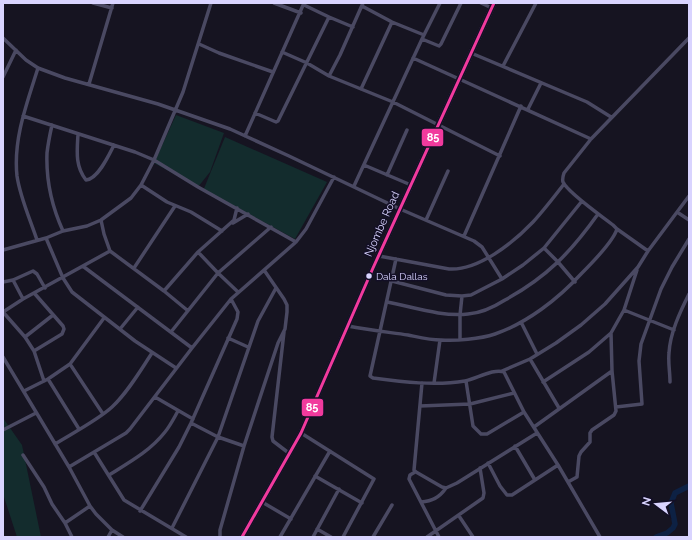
<svg xmlns="http://www.w3.org/2000/svg" width="692" height="540" viewBox="0 0 692 540" font-family="Raleway,sans-serif">
	<style>
		.green { fill: #132c2d }
		.lines { fill: none; stroke-linecap: round; stroke-linejoin: round }
		.river { stroke: #0d2144; stroke-width: 5.5 }
		.minor { stroke: #4a4962; stroke-width: 3.5 }
		.highway { stroke: #67516a; stroke-width: 5.5 }
		.bus-1-casing { stroke: #130f26; stroke-width: 6 }
		.bus-1 { stroke: #f13a9d; stroke-width: 3 }
		.bus-dot { fill: #d9d4ff; stroke: #130f26; stroke-width: 1.5 }
		.labels { text-anchor: middle; dominant-baseline: central; stroke-width: 3; stroke-linejoin: round; paint-order: stroke }
		.bus-label { font-size: 10px; fill: #d9d4ff; stroke: #130f26; text-anchor: start }
		.street-label { font-size: 11px; fill: #d9d4ff; stroke: #130f26 }
		.line-badge { stroke: #130f26; stroke-width: 1.5 }
		.badge-label { font-size: 11px; text-anchor: middle; font-weight: bold; fill: #fff }
	</style>
	<rect width="100%" height="100%" fill="#161421"/>
	<path class="green" d="M176,115L224,133L210,172L198,187L154,163Z
		M225,137L327,182L295,239L227,202L203,191Z
		M3,418L22,445L41,537H17L3,494Z"/>
	<g class="lines">
		<path class="river" d="M656,537L667,533L673,528L675,524L671,503L675,493L689,486"/>
		<path class="minor" d="M93,3L112,8
			M274,3L301,13
			M481,3L492,8
			M304,5L329,17L353,27
			M362,6L392,22L424,35
			M3,38L26,60L38,68L65,78L158,104L230,129L289,156L400,209L474,241L482,247L502,279
			M422,39L439,46L441,44L461,3
			M199,44L219,53L273,72
			M282,52L307,63L329,76L393,102L500,156
			M471,53L587,102L611,117
			M413,58L591,139
			M503,66L536,3
			M329,76L340,55L363,3
			M3,77L16,50
			M89,84L113,3
			M361,89L392,22
			M528,109L541,83
			M255,113L276,122L278,121L329,17
			M23,116L135,152L154,160L198,187L296,242
			M52,125C50,134 48,144 47,153C46,179 52,207 63,231
			M78,134C77,151 75,166 86,180C98,179 109,155 114,145
			M245,136L304,3
			M364,165L411,185
			M387,175L407,130
			M141,185L167,202L191,212L222,231
			M354,186L422,39L440,3
			M677,212L689,220
			M101,220L104,234L110,251L164,291L187,310
			M426,220L448,171
			M233,223L248,214
			M617,229L648,251
			M464,236L521,106
			M46,238L63,278L72,292L135,341L176,368
			M37,240C30,219 20,197 17,176C13,139 27,103 38,68
			M544,248L558,262L575,282
			M3,250L46,238L63,231L87,226L101,220L131,198L141,185L154,160L183,92L211,3
			M198,252L218,273L238,292
			M379,256L449,269C478,271 513,243 533,222C544,210 554,197 564,184
			M396,259L370,376L373,378C403,382 435,386 465,381C476,379 494,368 504,372L524,412L558,465L600,537
			M84,267L192,348
			M134,268L175,206
			M13,280L23,299
			M392,281L446,295L462,296L471,295L502,279L523,265L544,248L582,201
			M3,282L13,280L33,271L37,274L45,288
			M164,291L198,252L234,220L237,208
			M387,302C413,307 442,317 468,314C482,313 494,307 505,300C547,277 571,252 598,214
			M624,310L674,330
			M3,312L23,299L110,251
			M3,312L25,337L34,351L44,381
			M521,322L537,354
			M348,326C368,330 387,332 408,335C418,337 430,340 441,340C456,341 480,339 495,334C527,323 558,299 581,274C591,264 613,242 617,229L613,225C603,217 568,193 563,182C562,179 563,176 564,173L591,139L689,38
			M120,329L138,307
			M171,332L218,273L271,227
			M284,332L272,437L273,441L290,454
			M25,337L53,315
			M228,338L248,347
			M460,339V315L462,296
			M34,351L62,334L64,329L63,326L35,294
			M3,357L69,467L90,506L96,514L112,530L123,537
			M530,359L559,408
			M70,364L103,414
			M502,371L530,359L556,343L581,325L605,304L638,267L648,251L689,196
			M48,379L79,429
			M466,381L473,426L481,434H487L524,412
			M543,382L589,352L611,333L624,310L637,270
			M670,382C670,372 668,363 669,353C670,333 680,312 689,294
			M422,383L414,470L416,472L442,487L446,488L457,483L537,433
			M434,383L440,340
			M24,391L48,379L70,364L104,318
			M155,397L193,419
			M420,406L470,404L514,393
			M616,407L642,404L639,361L641,344L661,289L672,267L689,239
			M191,423L218,437L244,446
			M534,427L612,371
			M3,430L36,413
			M301,433L374,479L343,537
			M55,444C71,434 98,420 112,407C128,392 140,371 152,353
			M515,446L535,480
			M94,452L124,500L186,537
			M23,455L44,487L52,504L65,523L72,537
			M488,463L500,486L507,495H512L558,465
			M69,467L126,433L130,429L192,348L231,299L296,242L306,229L334,177
			M415,472L410,475L409,479L439,537
			M109,475C130,462 150,451 165,432C170,426 174,418 178,411
			M315,476L362,503
			M568,482L577,477L579,456L581,452L590,442V433L592,430L614,415L616,411L612,371L611,333
			M262,502L291,519
			M421,502C432,501 439,498 446,488
			M140,511L179,447L191,423L237,319L238,312L231,299
			M459,516L473,537
			M65,523L90,506
			M172,528L218,437L258,321L276,288
			M317,529L331,537
			M108,537L112,530
			M220,537V530L244,446L278,343L285,329L287,312V305L284,299L264,270
			M280,537L330,451
			M313,537L339,489
			M373,537L392,505
			M427,537L483,498L484,493L480,468"/>
		<path class="highway" d="M242,537L301,433L373,268L494,3"/>
		<g class="bus-1-casing">
			<path id="bus-1" d="M242,537L301,433L373,268L494,3"/>
		</g>
		<use href="#bus-1" class="bus-1"/>
	</g>
	<circle class="bus-dot" cx="369" cy="276" r="3.5"/>
	<g class="labels">
		<g class="bus-label">
			<text x="376" y="276">Dala Dallas</text>
		</g>
		<g class="street-label">
			<text transform="translate(382 224) rotate(-66)">Njombe Road</text>
		</g>
	</g>
	<g class="line-badge">
		<rect x="421" y="128" width="23" height="19" rx="4" fill="#f13a9d"/>
		<rect x="301" y="398" width="23" height="19" rx="4" fill="#f13a9d"/>
	</g>
	<g class="badge-label">
		<text x="433" y="141">85</text>
		<text x="312" y="411">85</text>
	</g>
	<rect width="692" height="540" fill="none" stroke="#d9d4ff" stroke-width="8"/>
	<g transform="translate(656 504) rotate(286)" stroke="#130f26" stroke-width="3" paint-order="stroke">
	<path d="M0-3L7 15L0 10L-7 15Z" fill="#d9d4ff"/>
	<text y="-6" font-size="11" font-weight="bold" text-anchor="middle" fill="#d9d4ff">N</text>
	</g>
</svg>
